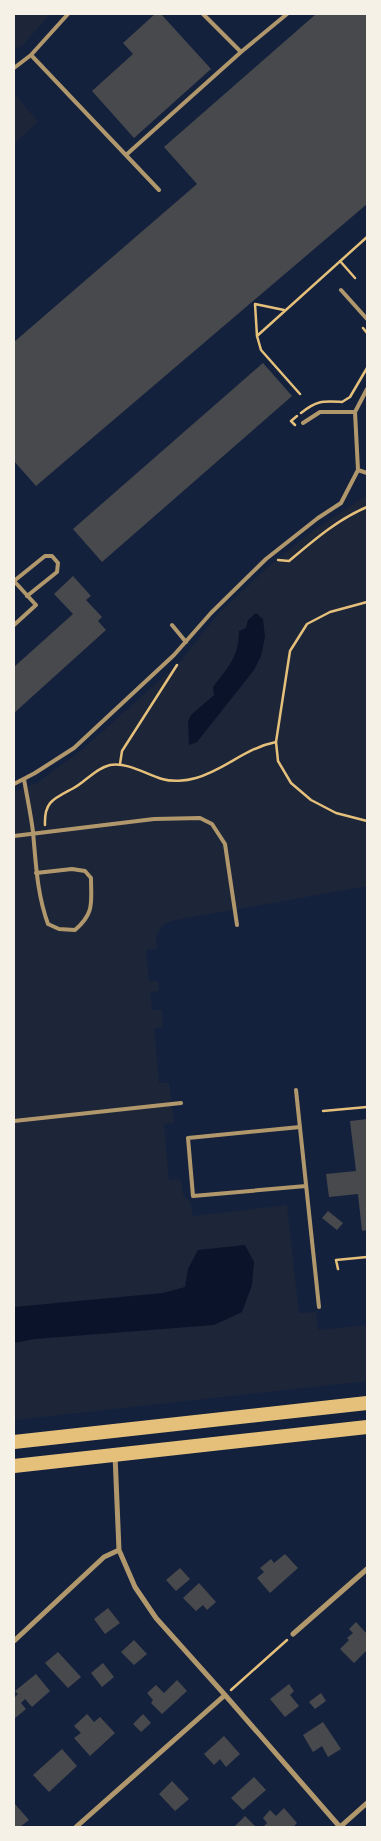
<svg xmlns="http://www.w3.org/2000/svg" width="381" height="1841" viewBox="0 0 381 1841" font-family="'Noto Sans',sans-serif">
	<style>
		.green { fill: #1d2539 }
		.water { fill: #0b132b }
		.building { fill: #48494c }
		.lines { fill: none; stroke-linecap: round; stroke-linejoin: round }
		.path { stroke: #e5c07b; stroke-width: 2.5 }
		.service { stroke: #b1986c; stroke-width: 4 }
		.minor { stroke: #b1986c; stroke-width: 5 }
		.trunk { stroke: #e5c07b; stroke-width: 14 }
	</style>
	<rect width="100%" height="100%" fill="#14213d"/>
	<path class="green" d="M14,14H50L24,44L14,51Z
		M15,94L38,122L14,144V95Z
		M367,495V886L171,921C157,929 155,932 157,949L146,950L149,981H158L159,991L150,992L152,1010H162L163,1027L154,1028L159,1083H169L174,1123L164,1124L169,1180L181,1179L183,1194L190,1202L193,1216L287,1205L299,1313L316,1312L318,1330L367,1325V1381L14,1420V792L37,783L83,749L180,662L219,613L270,565L310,533Z"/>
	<path class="water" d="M256,613L263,619L265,637L261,656L254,670L197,742L189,745L188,721L191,715L214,695L213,687C228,667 239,657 239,631L246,628L248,620Z
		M245,1245L254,1262L252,1285L242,1312L214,1325L35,1339L14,1343V1307L163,1293L185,1287L188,1269L198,1250Z"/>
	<path class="building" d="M155,14H161L211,69L134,138L92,91L133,54L123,43Z
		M316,14H367V204L36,486L14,461V342L197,184L164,147Z
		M263,363L292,396L102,562L73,529Z
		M73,576L91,596L86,600L102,617L98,621L106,630L14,713V667L73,614L54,594Z
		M367,1119V1230L362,1231L358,1194L329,1197L326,1174L356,1171L350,1121Z
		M328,1211L343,1223L337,1230L322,1218Z
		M285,1554L298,1568L270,1593L257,1578L264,1572L260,1568L271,1559L274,1563Z
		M180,1568L190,1579L176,1591L166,1580Z
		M199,1583L216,1602L207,1610L203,1605L196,1611L183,1598Z
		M108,1608L120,1623L105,1634L94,1619Z
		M356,1622L367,1634V1650L354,1663L340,1649L349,1640L347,1638L353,1633L349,1629Z
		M134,1640L147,1654L134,1665L121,1652Z
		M58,1652L81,1677L68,1688L45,1663Z
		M103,1663L114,1677L102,1687L91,1673Z
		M36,1674L50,1691L32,1707L25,1699L21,1703L26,1709L14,1719V1698L18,1694L15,1691Z
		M177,1680L187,1691L162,1714L151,1703L153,1700L147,1693L156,1685L164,1693Z
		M289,1684L294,1691L290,1695L299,1706L285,1717L270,1699Z
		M321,1693L326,1701L315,1709L309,1702Z
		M87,1714L94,1722L100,1717L115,1733L90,1756L74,1738L81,1733L74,1726Z
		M143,1714L151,1723L141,1732L133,1724Z
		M323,1722L341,1749L328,1757L322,1746L313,1752L303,1735Z
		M224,1736L240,1754L226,1767L220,1759L214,1765L204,1754Z
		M62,1749L77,1766L49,1792L33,1775Z
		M254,1777L266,1790L243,1810L231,1798Z
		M172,1781L189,1799L175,1811L159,1794Z
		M14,1803L29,1820L20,1827H14Z
		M284,1808L297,1823L293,1827H263L267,1823L263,1818L270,1810L276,1816Z
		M245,1816L256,1827H234Z"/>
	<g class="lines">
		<path class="path" d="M340,261L355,278
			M284,310L255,304L257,336L261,350L300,394
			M363,328L367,333
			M257,336L367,237
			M301,413C317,400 323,401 342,402L350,397L367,368
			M295,425L291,421L297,416
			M278,560L289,561C314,540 338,519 367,507
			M367,602L330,612L307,624L290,651L276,742L278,761L291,783L311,800L336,813L367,821
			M120,764L122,751L177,665
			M45,825C44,802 53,799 72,789C86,782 94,769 110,765C128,762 145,774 162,779C172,782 186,781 196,778C225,770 245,748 276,742
			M323,1111L367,1107
			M338,1269L336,1260L367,1257
			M231,1690L287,1640"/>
		<path class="service" d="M203,14L241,52L287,14
			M31,55L159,190
			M14,68L31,55L68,14
			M126,155L241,52
			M341,290L367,319
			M303,423L320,412H355
			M358,470L367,473
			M14,581L45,556H52L58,563L57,572L27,596
			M14,581L36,605L14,625
			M172,625L186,642
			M24,779C27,797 31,815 33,832C36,864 37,894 48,924L59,929L75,930C95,913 91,902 91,878L85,871L72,869L36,873
			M14,784L35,773L74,748L174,655L211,613L266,559L318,518L341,503L358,470L355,412L367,389
			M14,836L154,819L200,818L212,824L225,844L237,925
			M296,1090L319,1307
			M14,1121L181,1103
			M300,1127L188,1138L193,1196L306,1186"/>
		<path class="minor" d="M115,1455L119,1550L135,1587L156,1618L225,1695L340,1827
			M293,1634L367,1569
			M14,1641L104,1557L119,1550
			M76,1827L225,1695
			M340,1827L367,1803"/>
		<path class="trunk" d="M14,1442L367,1403
			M14,1466L367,1427"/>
	</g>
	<rect width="381" height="1841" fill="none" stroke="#f6f1e7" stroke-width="30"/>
</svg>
